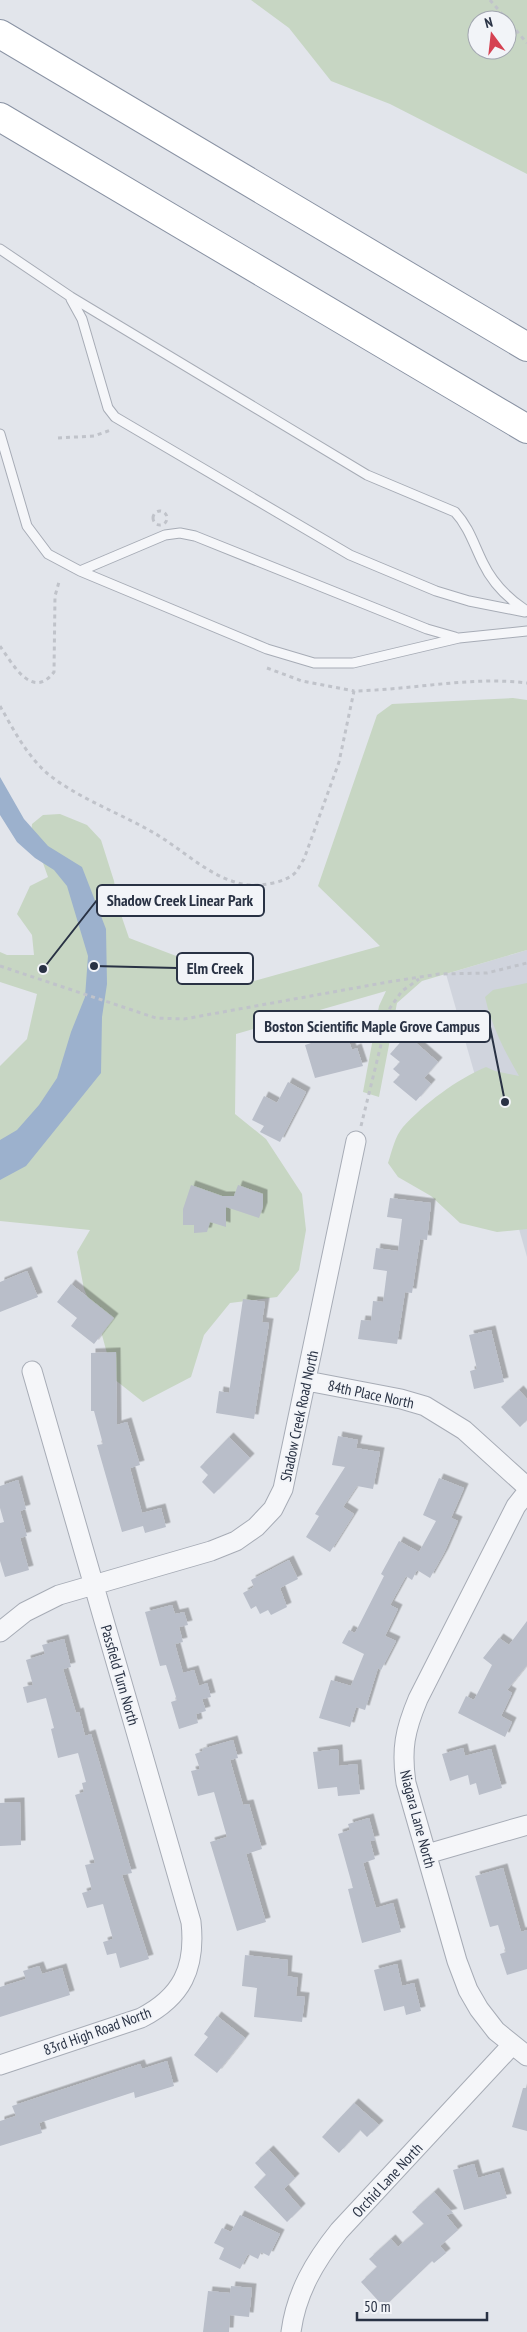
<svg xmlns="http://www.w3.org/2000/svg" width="527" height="2332" viewBox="0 0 527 2332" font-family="'PT Sans Narrow',sans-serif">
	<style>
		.built { fill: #d0d4dd }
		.green { fill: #c7d6c3; fill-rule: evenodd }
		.water { fill: #9cb1cd }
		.building { fill: #b9bec9; filter: url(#shadow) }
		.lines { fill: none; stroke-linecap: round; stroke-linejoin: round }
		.service-casing { stroke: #a7acb6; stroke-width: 11 }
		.minor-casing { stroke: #a7acb6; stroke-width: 21 }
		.motorway-casing { stroke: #8992a3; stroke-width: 30 }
		.path { stroke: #c0c3ca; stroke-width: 3; stroke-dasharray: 4 4; stroke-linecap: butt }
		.service { stroke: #f5f6f9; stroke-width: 9 }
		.minor { stroke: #f5f6f9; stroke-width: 19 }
		.motorway { stroke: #fff; stroke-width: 28 }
		.labels { text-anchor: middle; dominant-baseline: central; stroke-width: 4; stroke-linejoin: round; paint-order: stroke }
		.street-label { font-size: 15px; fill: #293244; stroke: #f2f4f8 }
		.leader { fill: none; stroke: #293244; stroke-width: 2 }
		.callout-dot { fill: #293244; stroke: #f2f4f8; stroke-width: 2 }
		.callout { fill: #f2f4f8; stroke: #293244; stroke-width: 2 }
		.callout-label { font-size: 16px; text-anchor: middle; font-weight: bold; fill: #293244 }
	</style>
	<defs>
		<filter id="shadow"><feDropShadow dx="4.5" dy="-4.5" stdDeviation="0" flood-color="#0004"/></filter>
	</defs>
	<rect width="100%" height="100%" fill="#e2e5eb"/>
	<path class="built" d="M527,950V1257L446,974Z"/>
	<path class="green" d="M251,0H527V174L390,104L331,81L289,28ZM477,20H507V50H477Z
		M513,698L527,700V950L422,981L397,1003L379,1097L363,1092L379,1006L386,991L236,1034L235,1114L266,1139L302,1194L306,1230L299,1270L277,1297L230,1303L204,1335L191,1377L143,1402L114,1379L99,1324L84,1289L77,1252L90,1230L0,1221V1066L27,1039L37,994L0,982V952L7,955H34L32,935L17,914L30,886L48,877L43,863L30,846L32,824L43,815L60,814L87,825L101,840L114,881L118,906L129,938L247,983L380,946L318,886L377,715L392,704Z
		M527,983V1229L497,1232L460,1223L431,1196L398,1177L388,1163C392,1151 395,1136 403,1127C425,1103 456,1080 486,1067L495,1071L519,1076C505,1052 491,1025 485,997L493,990Z"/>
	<path class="water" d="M0,777L24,819L48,846L82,867L106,929L107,984L102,1017L101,1073L26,1166L0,1180V1140L17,1130L39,1105L57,1078L71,1032L85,997L88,956L67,886L54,870L35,858L17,842L0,815Z"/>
	<path class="building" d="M346,1032L352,1050L357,1048L363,1066L315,1078L305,1045Z
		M407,1035L438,1062L424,1078L431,1084L416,1101L393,1082L400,1075L393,1069L400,1062L390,1054Z
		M288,1082L306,1092L280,1142L260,1132L264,1126L252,1120L264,1096L277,1103Z
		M191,1185L222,1196H234L238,1185L263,1194V1207L259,1218L226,1207V1227L210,1222L207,1232L194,1233V1225H183V1209Z
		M390,1198L431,1203L427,1240L420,1239L412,1293L405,1292L397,1344L358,1339L361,1320L371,1321L373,1301L383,1302L387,1271L373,1269L376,1248L398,1251L402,1219L387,1217Z
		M27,1271L38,1297L0,1312V1282Z
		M71,1284L114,1318L94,1344L71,1326L77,1318L57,1302Z
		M243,1299L265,1302L262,1322L269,1323L254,1419L216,1413L219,1391L229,1393Z
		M491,1330L504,1382L474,1389L470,1371L477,1369L469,1335Z
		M116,1352L117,1425L127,1422L140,1465L130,1468L142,1513L161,1508L166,1527L145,1533L143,1526L122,1532L97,1445L103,1444L94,1411H91V1353Z
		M519,1390L527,1399V1420L520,1427L501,1407Z
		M338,1436L358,1440L356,1448L380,1452L373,1489L357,1486L343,1507L354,1514L330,1552L306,1537L319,1516L315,1514L345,1467L332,1465Z
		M229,1437L250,1458L214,1494L202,1482L208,1475L200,1467Z
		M439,1478L464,1488L451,1518L458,1521L444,1553L430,1578L417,1570L412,1580L406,1576L390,1605L398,1609L385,1636L396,1641L381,1670L378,1668L365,1710L356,1707L350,1727L319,1718L331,1680L351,1686L364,1654L342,1643L349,1630L355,1633L384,1576L381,1574L399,1541L419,1552L436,1521L423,1515Z
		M18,1480L26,1509L20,1511L27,1536L20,1538L29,1570L5,1577L0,1561V1523L4,1522L0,1508V1486Z
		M289,1560L298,1579L280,1588L287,1607L271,1615L268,1610L260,1614L256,1606L251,1609L243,1593L254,1587L251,1580Z
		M172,1605L175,1614L184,1612L188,1625L179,1627L183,1642L175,1644L183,1673L194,1670L199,1686L207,1683L211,1697L202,1699L206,1711L196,1714L198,1723L179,1729L171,1702L177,1700L166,1665L160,1666L145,1612Z
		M527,1621V1665L507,1690L512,1693L501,1716L512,1722L505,1737L458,1713L466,1696L474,1700L492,1665L483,1658L499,1638L509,1645Z
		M64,1639L71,1667L63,1669L76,1713L79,1712L85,1736L91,1734L132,1873L122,1875L149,1959L120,1968L116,1953L107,1955L103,1942L113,1939L103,1904L87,1908L82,1893L92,1890L85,1865L95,1863L75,1795L84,1792L82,1783L86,1782L78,1753L58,1758L51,1729L54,1728L46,1698L27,1703L23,1687L33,1685L26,1660L45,1654L42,1645Z
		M233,1740L238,1758L230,1760L243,1805L249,1804L262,1849L246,1854L266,1922L237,1931L210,1842L227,1837L214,1792L198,1796L191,1771L200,1769L195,1754L203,1751L202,1749Z
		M463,1748L465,1756L491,1749L502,1788L479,1795L476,1783L470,1785L468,1775L450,1781L442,1754Z
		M338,1749L339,1766L357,1764L360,1794L338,1796L337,1787L318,1789L313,1752Z
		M20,1802L21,1845L0,1846V1803Z
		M369,1818L375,1840L370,1841L375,1859L363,1863L376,1908L393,1903L401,1932L362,1943L348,1889L353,1888L338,1834L350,1830L348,1824Z
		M503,1868L521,1932L527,1930V1969L507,1975L500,1954L506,1952L498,1925L490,1927L475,1876Z
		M245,1955L288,1960L287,1976L298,1978L296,1996L305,1997L302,2022L254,2017L257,1988L242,1986Z
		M397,1964L402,1986L414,1983L421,2011L406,2015L404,2006L384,2011L374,1970Z
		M39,1966L42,1974L62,1968L70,1995L0,2017V1987L26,1979L23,1971Z
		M217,2016L245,2038L217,2073L194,2055L208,2037L204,2034Z
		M167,2061L174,2086L135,2098L134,2092L39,2123L42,2133L0,2146V2121L16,2116L12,2106L140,2064L142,2069Z
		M523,2088H527V2131L512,2127Z
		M354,2103L379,2125L367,2137L360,2130L339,2153L322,2137Z
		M269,2150L295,2178L284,2189L301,2208L287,2222L254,2187L266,2175L255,2163Z
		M474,2164L478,2178L499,2172L507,2198L464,2210L453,2170Z
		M434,2192L453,2213L446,2215L458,2230L440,2246L446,2253L434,2263L432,2261L384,2307L361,2282L377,2267L369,2259L391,2239L398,2247L424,2224L412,2212Z
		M240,2215L280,2234L269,2256L261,2252L258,2259L248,2254L240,2269L219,2259L224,2248L214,2243L222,2228L231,2232Z
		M231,2286L252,2288L249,2317L230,2315L229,2332H203L208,2291L230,2293Z"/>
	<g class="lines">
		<g class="service-casing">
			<path id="service" d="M0,249L71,297L367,475L455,512C469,527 474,545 483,563C493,584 507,598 527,611
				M71,299L82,319L108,408L115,417L350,555L436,591L469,601L525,612
				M0,434L27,526L48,554L80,571L267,649L314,663H353L459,638L527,631
				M80,571L165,535L180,533L195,536L427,629L455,637"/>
		</g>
		<g class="minor-casing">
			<path id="minor" d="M307,1381L401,1399L425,1406L464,1430L527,1487
				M527,1492L516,1506L418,1699C405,1730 401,1749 406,1783L457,1961L468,1990L479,2009L496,2031L527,2056
				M0,1632L25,1612L59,1595L211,1551L236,1541L256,1527L273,1509L283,1489L356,1141
				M427,1854L527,1825
				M0,2065L141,2018C182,1997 196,1968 191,1922L32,1371
				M291,2332C296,2293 315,2261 339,2231L512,2045"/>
		</g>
		<g class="motorway-casing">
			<path id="motorway" d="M0,34L527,347
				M0,117L527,429"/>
		</g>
		<path class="path" d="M490,0L527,43
			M58,438L94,436L111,430
			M153 518a7 7 0 1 1 14 0a7 7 0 1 1-14 0Z
			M0,646C12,663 32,701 54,672L55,596L59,582
			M267,668L302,681L354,691
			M0,706C13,729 27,756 48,774C79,799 120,813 154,833C184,850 214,882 250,885C263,886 287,882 296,872C299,868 301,863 304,859L339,762L354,691C410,690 472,676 527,683
			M0,966L156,1018L184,1019L388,982L439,974L487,973L527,963
			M361,1126L390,1008L402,991L419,979"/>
		<use href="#service" class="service"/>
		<use href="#minor" class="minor"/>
		<use href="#motorway" class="motorway"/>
	</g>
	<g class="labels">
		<g class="street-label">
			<text transform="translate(371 1394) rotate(12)">84th Place North</text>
			<text transform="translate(299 1416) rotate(-78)">Shadow Creek Road North</text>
			<text transform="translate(120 1675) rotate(74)">Passfield Turn North</text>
			<text transform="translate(418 1819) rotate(75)">Niagara Lane North</text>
			<text transform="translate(97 2031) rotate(-20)">83rd High Road North</text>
			<text transform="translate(387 2180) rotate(-47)">Orchid Lane North</text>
		</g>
	</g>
	<path class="leader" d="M43 969L97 900M94 966L177 968M505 1102L490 1027"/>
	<g class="callout-dot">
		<circle cx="43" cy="969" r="5"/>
		<circle cx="94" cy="966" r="5"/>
		<circle cx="505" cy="1102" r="5"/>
	</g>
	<g class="callout">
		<rect x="97" y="885" width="167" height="31" rx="5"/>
		<rect x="177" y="953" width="76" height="31" rx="5"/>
		<rect x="254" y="1011" width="236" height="31" rx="5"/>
	</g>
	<g class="callout-label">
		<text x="180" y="906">Shadow Creek Linear Park</text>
		<text x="215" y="974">Elm Creek</text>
		<text x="372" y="1032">Boston Scientific Maple Grove Campus</text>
	</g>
	<g transform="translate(492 35) rotate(345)"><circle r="24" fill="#f2f4f8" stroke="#a2a6b0"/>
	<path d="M0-4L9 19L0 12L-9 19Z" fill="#d54252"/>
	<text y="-8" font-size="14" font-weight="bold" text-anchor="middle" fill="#293244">N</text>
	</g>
	<path d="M357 2312v8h130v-8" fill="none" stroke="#293244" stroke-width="2.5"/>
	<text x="364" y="2312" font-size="15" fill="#293244" stroke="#f2f4f8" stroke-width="4" paint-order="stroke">50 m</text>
</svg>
